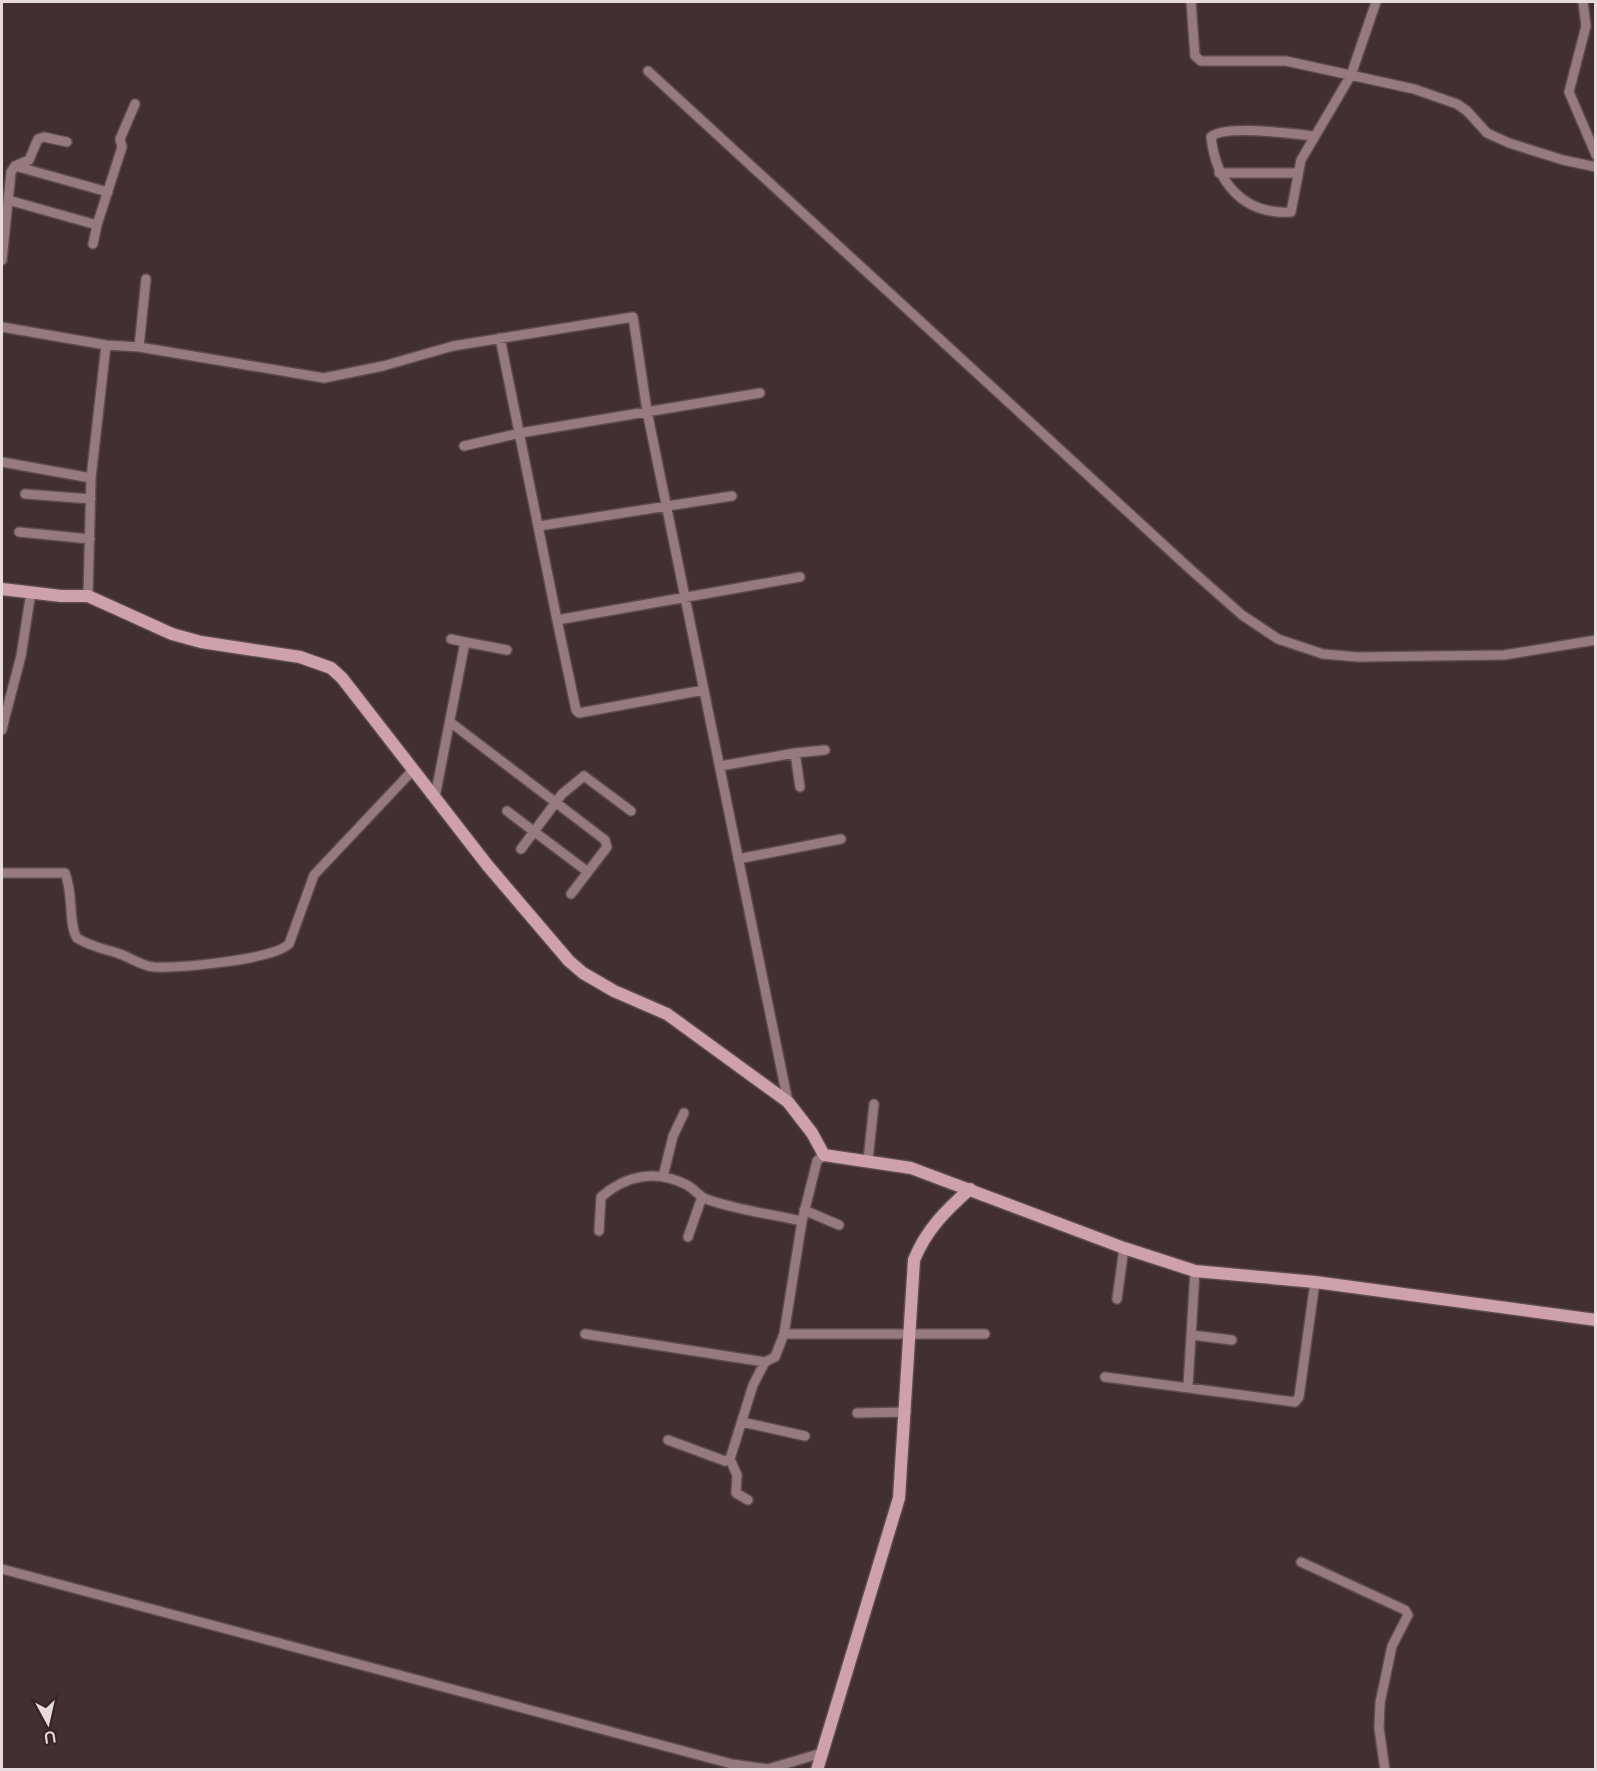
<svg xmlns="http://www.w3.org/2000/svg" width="1597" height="1771" viewBox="0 0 1597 1771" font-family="'Varela Round',sans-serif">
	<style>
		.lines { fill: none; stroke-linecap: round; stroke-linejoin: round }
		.street-casing { stroke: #5c4b4d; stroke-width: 12 }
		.secondary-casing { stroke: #5c4b4d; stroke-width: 15 }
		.street { stroke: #977a80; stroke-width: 9 }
		.secondary { stroke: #cfa1aa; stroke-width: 12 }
	</style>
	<rect width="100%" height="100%" fill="#412f32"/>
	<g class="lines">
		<g class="street-casing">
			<path id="street" d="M1191,2L1195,56L1201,61H1286L1414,89L1457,104L1467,111L1487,133L1509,143L1563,160L1596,167
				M1583,2L1586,26L1569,92L1596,155
				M648,71L1190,569L1242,615L1278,639L1323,654L1358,657L1504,655L1596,640
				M1314,136C1294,134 1224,124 1211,137C1216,182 1243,215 1291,212L1301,160L1351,75L1376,2
				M15,166L108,192
				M1219,173H1296
				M8,200L97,225L122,147L120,139L135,104
				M93,244L97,225
				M2,260L11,172L15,166L29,160L38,139L44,137L67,142
				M2,327L106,345L139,347L324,378L383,366L453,346L633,317L647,411L788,1102
				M500,338L557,620L800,577
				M139,347L146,279
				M464,446L520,433L760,393
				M2,462L91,478
				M25,494L91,499
				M539,526L732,496
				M19,532L90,539
				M88,596L91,478L106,345
				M557,620L576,710L579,713L704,690
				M451,639L465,642
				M2,716L5,717L21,656L31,592
				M450,722L605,840L607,847L571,894
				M2,730L5,717
				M720,766L795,753
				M800,787L795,753L825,750
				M435,797L465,642L507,650
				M507,811L588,872
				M521,849L562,794L584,776L631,811
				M738,859L841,839
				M2,873H65C74,895 68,924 77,938C91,947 105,949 120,954C131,958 142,966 154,967C180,968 272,960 289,944L314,875L413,770
				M868,1160L874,1104
				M663,1177L673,1136L684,1113
				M804,1210L839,1225
				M599,1231L601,1197C626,1175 657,1169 687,1185C694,1189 699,1196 706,1199C736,1210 771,1214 802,1221
				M688,1237L702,1197
				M1117,1299L1124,1248
				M585,1334L765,1362
				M784,1334H985
				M1192,1335L1232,1340
				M1105,1377L1295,1402L1299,1397L1315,1282
				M1188,1386L1195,1271
				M857,1413L906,1412
				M742,1422L805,1436
				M668,1440L725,1461L730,1459L753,1385L765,1362L775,1357L784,1334L802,1221L817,1161L824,1155
				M730,1459L737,1475L736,1493L748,1500
				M1301,1562L1405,1610L1408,1615L1392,1646L1380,1703L1379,1728L1385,1770
				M2,1569L732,1764L768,1769L822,1753"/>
		</g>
		<g class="secondary-casing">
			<path id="secondary" d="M2,589L61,596H88L172,634L201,642L300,657L331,668L342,678L488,866L569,961L583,973L614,991L667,1014L788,1102L812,1133L824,1155L911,1168L1124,1248L1195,1271L1315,1282L1596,1320
				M817,1770L899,1498L914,1260C926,1230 946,1210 970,1189"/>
		</g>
		<use href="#street" class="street"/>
		<use href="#secondary" class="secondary"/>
	</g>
	<rect width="1597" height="1771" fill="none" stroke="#e7dbdd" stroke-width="6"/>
	<g transform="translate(48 1723) rotate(172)" stroke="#362528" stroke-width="4.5" paint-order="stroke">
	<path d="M0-4.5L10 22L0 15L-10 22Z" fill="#e7dbdd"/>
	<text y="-9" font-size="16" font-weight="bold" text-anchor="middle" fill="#e7dbdd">U</text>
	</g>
</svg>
